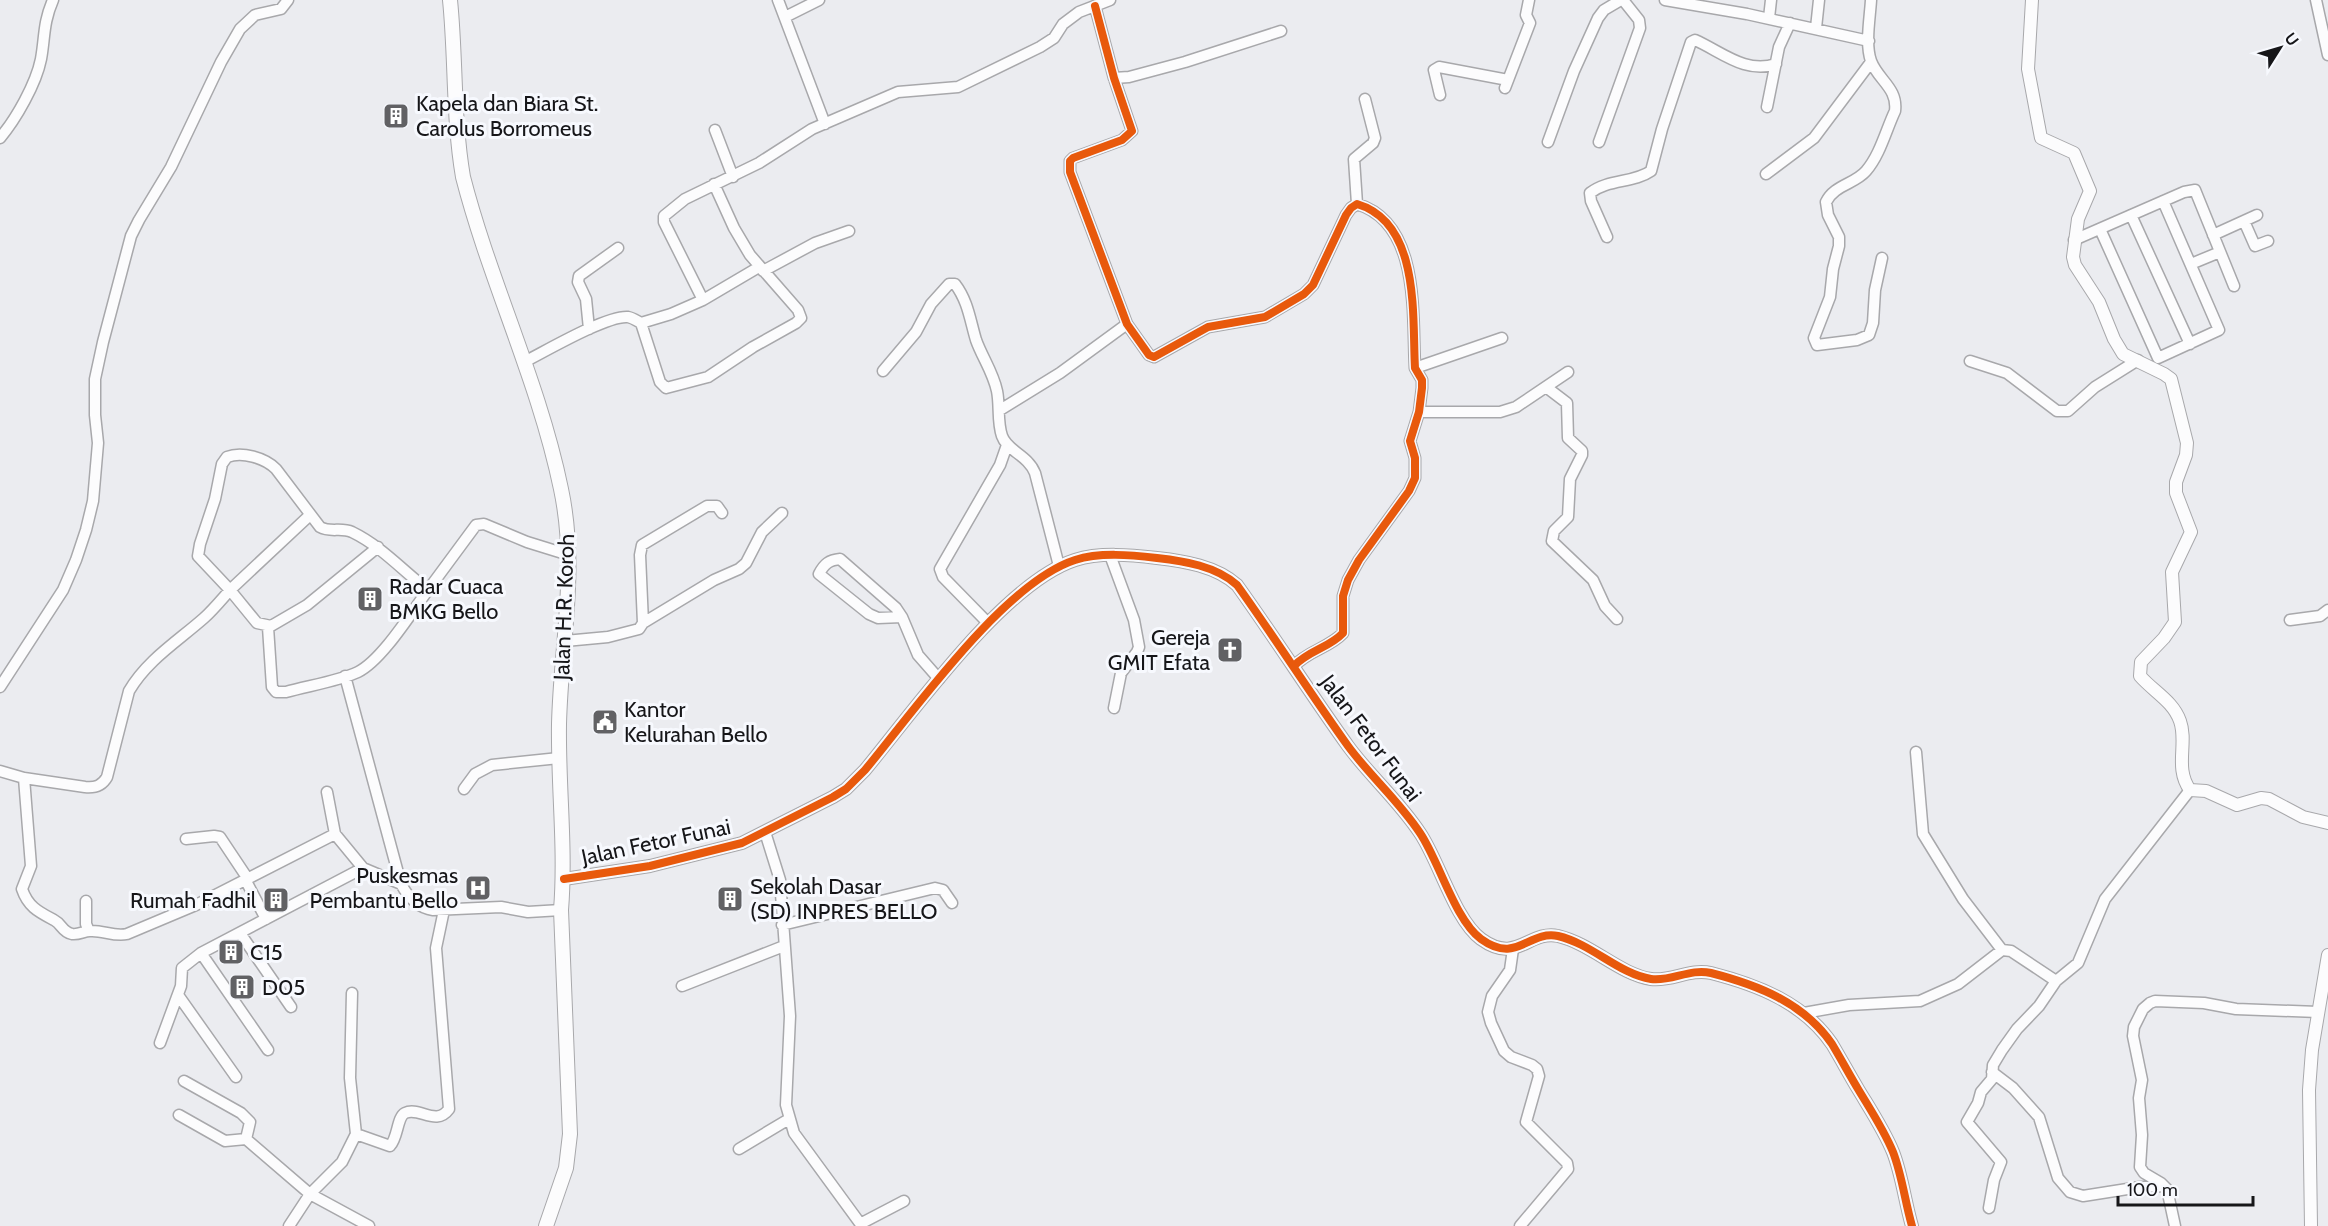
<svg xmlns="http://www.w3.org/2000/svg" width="2328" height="1226" viewBox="0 0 2328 1226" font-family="Cabin,sans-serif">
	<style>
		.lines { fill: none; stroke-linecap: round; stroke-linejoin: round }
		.minor-casing { stroke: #a8a8ab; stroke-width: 13 }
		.tertiary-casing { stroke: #a8a8ab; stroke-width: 14 }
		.secondary-casing { stroke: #a8a8ab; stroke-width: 16 }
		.minor { stroke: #fcfcfd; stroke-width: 10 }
		.tertiary { stroke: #fcfcfd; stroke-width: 12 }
		.secondary { stroke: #fcfcfd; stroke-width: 14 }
		.cycleway-casing { stroke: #f7f9fe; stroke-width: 11 }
		.cycleway { stroke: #e8590c; stroke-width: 8 }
		.labels { text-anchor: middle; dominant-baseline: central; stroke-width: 6; stroke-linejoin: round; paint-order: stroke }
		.poi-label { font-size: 22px; fill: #161619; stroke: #f7f9fe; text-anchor: start }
		.street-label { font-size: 22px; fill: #161619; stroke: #f7f9fe }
	</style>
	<rect width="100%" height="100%" fill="#ebecf0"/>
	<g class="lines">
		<g class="minor-casing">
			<path id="minor" d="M778,0L825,124
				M1665,0L1747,14L1869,41
				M1871,0C1870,18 1865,44 1871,61C1878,80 1898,88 1895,111C1886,130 1880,155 1866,171C1855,184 1834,185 1826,202L1828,215L1839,237V246L1833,269L1830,297L1814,338L1817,345L1857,340L1869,335L1873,323L1875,290L1882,258
				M2316,0L2328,55
				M1095,6L1114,78L1132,131L1122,140L1073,158L1070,161V172L1127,324L1149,355L1154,357L1208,327L1265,317L1304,294L1313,285L1346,215L1351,208L1357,204C1421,223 1412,317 1415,368L1422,380V388L1419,412L1410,441L1415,458V478L1409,491L1359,560L1348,580L1343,596V633C1329,648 1309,650 1294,666
				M785,17L819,0
				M1769,18L1771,0
				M1816,28L1819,0
				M1114,78L1129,77L1185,62L1281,31
				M1505,88L1530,23L1526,15L1529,0
				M1440,95L1434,70L1439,67L1508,80
				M1767,107L1779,47L1790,23
				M715,130L733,177
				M0,138C16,119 36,84 41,59C45,37 43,23 53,0
				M1548,142L1574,71L1598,18L1604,10L1621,0
				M1599,142L1640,28L1639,20L1623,0
				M1766,174L1814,138L1871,62
				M714,184L734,228L750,255L798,310L801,318L796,323L753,347L708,377L666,388L660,382L641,323L671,314L703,300L664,222V216L685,199L759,163L812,129L898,92L958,87L1040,47L1054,38L1063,24L1079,12L1110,0
				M1357,204L1354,159L1373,143L1375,138L1365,99
				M2131,215L2190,344
				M2244,221L2255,246L2268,241
				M2100,229L2158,358L2219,330L2163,201
				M2213,235L2257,215
				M1607,237L1591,201L1590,193C1608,179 1634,183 1651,171L1662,129L1691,42L1695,40C1722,52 1745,74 1776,64
				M2074,240L2184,192L2195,190L2234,286
				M2191,264L2220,252
				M763,271L815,243L849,231
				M703,300L759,267
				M589,329L586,299L578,282L579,276L618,248
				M1970,361L2007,373L2057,411H2068L2095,387L2138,360
				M524,362C546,351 607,315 628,317C633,318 637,321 641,323
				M1415,368L1502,338
				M883,371L916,332L931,304L949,284H955C968,301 970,320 976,340C982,357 993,372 997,391C1000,405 997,422 1002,436C1007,451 1028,455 1035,473L1059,566
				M1546,387L1567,403L1568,438L1582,451V455L1570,479L1568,517L1554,531L1552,541L1593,580L1605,606L1617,619
				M1000,410L1060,373L1127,324
				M1419,412H1500L1516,407L1568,372
				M310,515L230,590L198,556L200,544L215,499L222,464L227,457C242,451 265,458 276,469L320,527C330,533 341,527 352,532C381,546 402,570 428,590L476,525L484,524L527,542L569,555
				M1110,555L1134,620L1139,647L1137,652L1121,673L1114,708
				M902,617L878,618L869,614L819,574C824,564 829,560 840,559L896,608L902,617L918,655L939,679
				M2290,620L2320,616L2328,610
				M643,623L714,580L739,569L746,563L762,532L782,513
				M988,623L943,577L940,569L1000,465L1007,445
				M268,627L272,687L276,692H286C307,686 339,681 358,672C382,660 411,613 428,590
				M565,641L608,637L639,629L643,623L640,555L642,545L707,506H717L722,513
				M345,676L401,884C408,897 418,908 433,910L501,907L528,912L561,910
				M0,687L63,590L76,560L86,530L93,501L98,443L95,415V379L103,342L131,236L139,220L171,167L221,62L240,29L255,15L281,9L288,0
				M1916,752L1923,834L1963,899L2002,950
				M0,771L24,778L85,787C95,788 102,786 107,777L129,691C147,660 178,641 204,618C213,610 222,599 230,590L257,623L271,626L307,605L378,547
				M24,778L31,866L22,889C28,907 39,912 54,920C62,924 62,932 72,934C79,935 84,931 90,931C103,930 114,937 127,934L196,905L335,834
				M464,789L475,774L492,765L559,758
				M327,792L335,834L363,868L401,884
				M765,832L780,880L790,1016L786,1105L794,1133L862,1226
				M186,839L214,836L220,837L248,879
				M246,881L266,919
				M86,901V924L89,931
				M782,925L935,888L943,890L952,903
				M240,933L291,1007
				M1513,949L1510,970L1492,996L1488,1012L1491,1023L1504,1051L1511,1057L1532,1065L1537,1069L1539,1076L1526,1122L1567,1163L1568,1169L1520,1226
				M201,953L268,1050
				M682,986L784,946
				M178,995L236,1077
				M1804,1013L1849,1005L1920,1001L1958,984L2002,950L2011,951L2056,981
				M160,1043L181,986L182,968L201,953L363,868
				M1992,1072L2013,1088L2039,1117L2058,1178L2070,1192L2083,1196L2140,1187L2164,1186
				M184,1081L241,1113L250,1122L246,1139L310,1194L369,1226
				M179,1115L225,1141L246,1139
				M356,1134L390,1146C398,1138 397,1117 405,1113C419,1106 436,1127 449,1109L436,948L444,910
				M739,1149L789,1119
				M1989,1208L1994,1180L2001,1162L1967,1122L1978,1103L1981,1092L1992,1079L1993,1065L2002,1050L2017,1029L2039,1006L2056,981L2078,963L2105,899L2190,790
				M860,1224L904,1201
				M289,1226L310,1194L342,1162L356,1134L350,1078L352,993
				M2175,1226L2167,1189L2161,1183L2144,1173L2140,1167L2142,1135L2139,1098L2142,1080L2133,1036L2134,1027L2143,1009L2150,1003L2155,1001L2204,1003L2236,1009L2318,1012"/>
		</g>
		<g class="tertiary-casing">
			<path id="tertiary" d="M2032,0L2028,69L2041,138L2074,153L2090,191L2078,219L2073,257L2075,265L2099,302L2114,339L2123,354L2164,374L2171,379L2187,443L2186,455L2176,482V493L2191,532L2172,572L2175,622L2164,638L2141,662L2140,676C2154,692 2173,701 2180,721C2188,743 2174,768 2190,790L2206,791L2237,805L2261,798L2269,799L2303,817L2328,823
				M564,879L650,866L742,843L833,797L846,789L865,770C914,711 1004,583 1075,560C1100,552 1131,555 1157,558C1184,561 1216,566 1237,585C1275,638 1310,693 1348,746C1370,776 1399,801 1420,833C1439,861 1455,920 1481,939C1517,965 1528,930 1558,936C1592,944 1619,974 1651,979C1671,982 1690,968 1711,973C1758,985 1804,1003 1832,1044C1841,1059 1849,1074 1858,1089C1870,1109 1884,1130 1893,1152C1902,1175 1905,1202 1912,1226
				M2311,1226L2309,1090L2312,1050L2328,955"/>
		</g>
		<g class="secondary-casing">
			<path id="secondary" d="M450,0C456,59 453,119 463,177C490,282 539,382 561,489C578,569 561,643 559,724C558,786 566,848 561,910L570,1134L566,1168L546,1226"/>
		</g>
		<use href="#minor" class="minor"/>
		<use href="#tertiary" class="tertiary"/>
		<use href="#secondary" class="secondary"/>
		<g class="cycleway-casing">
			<path id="cycleway" d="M1095,6L1114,78L1132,131L1122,140L1073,158L1070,161V172L1127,324L1149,355L1154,357L1208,327L1265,317L1304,294L1313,285L1346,215L1351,208L1357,204C1421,223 1412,317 1415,368L1422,380V388L1419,412L1410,441L1415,458V478L1409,491L1359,560L1348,580L1343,596V633C1329,648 1309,650 1294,666
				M564,879L650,866L742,843L833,797L846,789L865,770C914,711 1004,583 1075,560C1100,552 1131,555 1157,558C1184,561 1216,566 1237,585C1275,638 1310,693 1348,746C1370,776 1399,801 1420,833C1439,861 1455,920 1481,939C1517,965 1528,930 1558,936C1592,944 1619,974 1651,979C1671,982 1690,968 1711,973C1758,985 1804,1003 1832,1044C1841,1059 1849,1074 1858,1089C1870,1109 1884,1130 1893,1152C1902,1175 1905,1202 1912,1226"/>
		</g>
		<use href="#cycleway" class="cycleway"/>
	</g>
	<defs>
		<g id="building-square" transform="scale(1.35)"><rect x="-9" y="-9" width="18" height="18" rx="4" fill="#616164" stroke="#f7f9fe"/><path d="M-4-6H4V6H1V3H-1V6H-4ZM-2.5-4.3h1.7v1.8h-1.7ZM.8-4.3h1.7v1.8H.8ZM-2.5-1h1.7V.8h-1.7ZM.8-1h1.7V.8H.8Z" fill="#fff"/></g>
		<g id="church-square" transform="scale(1.35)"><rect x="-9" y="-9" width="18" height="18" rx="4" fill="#616164" stroke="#f7f9fe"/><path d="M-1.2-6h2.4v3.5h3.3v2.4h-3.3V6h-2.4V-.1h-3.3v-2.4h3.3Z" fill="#fff"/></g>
		<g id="civic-square" transform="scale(1.35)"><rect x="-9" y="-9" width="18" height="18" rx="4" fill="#616164" stroke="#f7f9fe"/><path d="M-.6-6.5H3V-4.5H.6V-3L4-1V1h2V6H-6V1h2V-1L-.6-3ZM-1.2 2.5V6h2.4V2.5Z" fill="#fff"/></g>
		<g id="hospital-square" transform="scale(1.35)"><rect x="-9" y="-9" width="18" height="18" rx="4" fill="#616164" stroke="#f7f9fe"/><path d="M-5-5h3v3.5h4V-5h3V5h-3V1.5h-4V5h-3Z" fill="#fff"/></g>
	</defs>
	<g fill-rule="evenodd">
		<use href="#building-square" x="396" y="116"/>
		<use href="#building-square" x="370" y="599"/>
		<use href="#church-square" x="1230" y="650"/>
		<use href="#civic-square" x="605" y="722"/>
		<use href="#hospital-square" x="478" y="888"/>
		<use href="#building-square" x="730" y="899"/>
		<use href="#building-square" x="276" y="900"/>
		<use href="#building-square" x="231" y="952"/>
		<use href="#building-square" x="242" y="987"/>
	</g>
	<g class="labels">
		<g class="poi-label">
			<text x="416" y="103">Kapela dan Biara St.<tspan x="416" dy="25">Carolus Borromeus</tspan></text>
			<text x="389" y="586">Radar Cuaca<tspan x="389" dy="25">BMKG Bello</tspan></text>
			<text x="1210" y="637" text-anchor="end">Gereja<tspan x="1210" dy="25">GMIT Efata</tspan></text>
			<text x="624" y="709">Kantor<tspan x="624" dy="25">Kelurahan Bello</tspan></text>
			<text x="458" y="875" text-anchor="end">Puskesmas<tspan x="458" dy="25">Pembantu Bello</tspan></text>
			<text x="750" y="886">Sekolah Dasar<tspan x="750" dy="25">(SD) INPRES BELLO</tspan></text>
			<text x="256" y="900" text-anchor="end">Rumah Fadhil</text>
			<text x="250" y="952">C15</text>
			<text x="262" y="987">D05</text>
		</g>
		<g class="street-label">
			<text transform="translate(564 607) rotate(-88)">Jalan H.R. Koroh</text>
			<text transform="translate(1371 738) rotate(53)">Jalan Fetor Funai</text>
			<text transform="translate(656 842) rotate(-12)">Jalan Fetor Funai</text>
		</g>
	</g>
	<g transform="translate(2280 48) rotate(53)" stroke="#f7f9fe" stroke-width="4.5" paint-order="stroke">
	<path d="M0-4.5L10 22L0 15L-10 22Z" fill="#161619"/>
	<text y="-9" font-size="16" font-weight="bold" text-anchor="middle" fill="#161619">U</text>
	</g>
	<path d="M2118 1196v9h135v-9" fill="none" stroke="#161619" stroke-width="3"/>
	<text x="2127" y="1196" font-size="18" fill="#161619" stroke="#f7f9fe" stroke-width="4.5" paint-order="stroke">100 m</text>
</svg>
